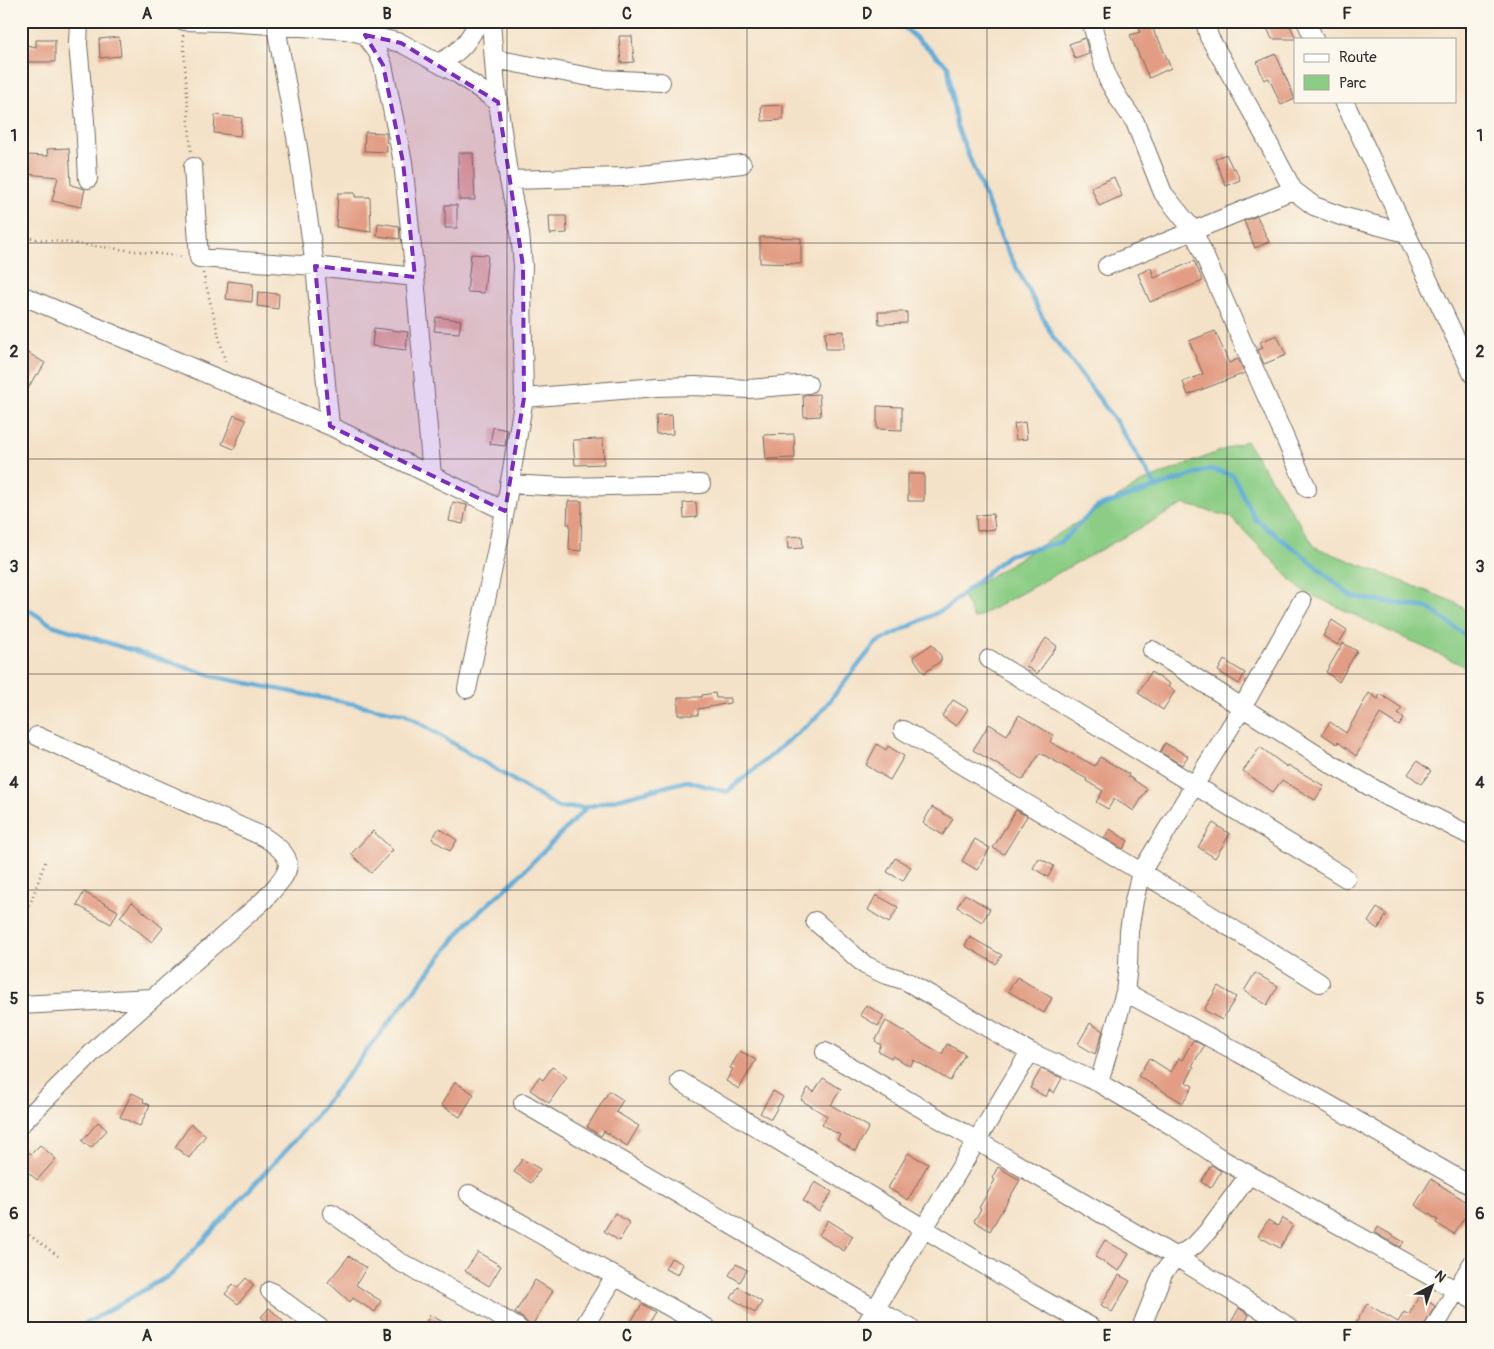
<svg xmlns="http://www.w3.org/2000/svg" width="1494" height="1349" viewBox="0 0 1494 1349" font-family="Pangolin,sans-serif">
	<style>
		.green { fill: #8bcd85; stroke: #5b7c58 }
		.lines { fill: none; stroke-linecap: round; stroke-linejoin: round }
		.stream { stroke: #5eacd7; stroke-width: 4.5 }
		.building { fill: #e29d84 }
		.minor-casing { stroke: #716b62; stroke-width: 20 }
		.path { stroke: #716b62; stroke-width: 2.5; stroke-dasharray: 1 4; stroke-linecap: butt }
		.minor { stroke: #fff; stroke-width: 18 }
		.marked { fill: #7b2cbf; fill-opacity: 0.2; stroke: #7b2cbf; stroke-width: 4; stroke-dasharray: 10 6; stroke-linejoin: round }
		.grid { fill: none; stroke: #2b2b2b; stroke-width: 1; stroke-opacity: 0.55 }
		.neatline { fill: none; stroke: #2b2b2b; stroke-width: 2 }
		.grid-label { font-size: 16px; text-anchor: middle; font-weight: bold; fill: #2b2b2b }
	</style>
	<rect width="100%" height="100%" fill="#fbf7ec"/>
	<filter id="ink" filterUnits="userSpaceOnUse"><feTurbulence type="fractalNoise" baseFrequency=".02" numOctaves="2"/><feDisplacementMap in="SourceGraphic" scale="10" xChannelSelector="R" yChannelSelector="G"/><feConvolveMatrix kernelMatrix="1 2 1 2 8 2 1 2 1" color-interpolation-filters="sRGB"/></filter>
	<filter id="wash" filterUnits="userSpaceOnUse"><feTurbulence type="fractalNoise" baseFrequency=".0096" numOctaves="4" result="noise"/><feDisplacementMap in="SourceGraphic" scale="20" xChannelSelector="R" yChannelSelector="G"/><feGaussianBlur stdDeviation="1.12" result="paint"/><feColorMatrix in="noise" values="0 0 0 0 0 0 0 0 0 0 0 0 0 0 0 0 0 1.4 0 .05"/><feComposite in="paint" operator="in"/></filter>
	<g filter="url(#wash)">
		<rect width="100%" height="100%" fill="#f4e2c8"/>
		<path class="green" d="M1246,441L1315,547L1454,602L1473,614V674L1460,664L1301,590L1231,517L1184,504L974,619L962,594L1144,481Z"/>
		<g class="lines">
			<path class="stream" d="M897,21L948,66L956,124L1003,242L1053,337L1116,421L1157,488
				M21,605L52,625L216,677L405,714L559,808L587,807L687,781L727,792L816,718L876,643L946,608L1008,555L1061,542L1097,507L1210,469L1233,475L1255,519L1305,557L1352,597L1429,608L1473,641
				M78,1328L172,1274L305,1129L468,922L515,880L587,807"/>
		</g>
		<g id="blocks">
			<path class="building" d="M1137,21H1151L1156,38H1158L1171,68L1149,78L1130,35L1140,32Z
				M1264,21H1288L1296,39H1272Z
				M619,36H632L634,62L621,63Z
				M119,37L121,56L100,58L99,39Z
				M1085,38L1089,54L1075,59L1069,44Z
				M36,40H55V62H21V44L36,47Z
				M1276,54L1295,99L1281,105L1269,78L1264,80L1257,62Z
				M783,105V120L762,121L761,106Z
				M215,115L242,118L240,136L214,133Z
				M365,132L386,133L387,152L364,151Z
				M69,148L71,185L85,189L81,207L52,201L58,177L26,174L27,155L48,156L47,149Z
				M458,153H473L475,200H459Z
				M1226,154L1233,169L1235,168L1240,180L1226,186L1215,159Z
				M1114,177L1122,196L1099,206L1091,187Z
				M338,193H355V197H370L371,232L336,227Z
				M445,205H457V228H445Z
				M549,216H566L567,233L550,234Z
				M1257,216L1269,242L1255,248L1244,221Z
				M378,223L399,226L400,239L377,236Z
				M760,237L801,238V264L760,263Z
				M471,254L488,255L484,293L467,292Z
				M1194,261L1203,281L1150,302L1138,274L1151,268L1154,278Z
				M228,281L253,284L252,302L226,299Z
				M258,292L279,294L278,309L257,306Z
				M878,312H907V323L879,324Z
				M436,317L461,320L459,333L434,331Z
				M374,328L408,332L406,350L372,346Z
				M844,331V349H826L825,332Z
				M1215,331L1229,363L1238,359L1245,373L1188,395L1183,382L1203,374L1189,341Z
				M1277,335L1286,355L1264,364L1258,350L1263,348L1260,342Z
				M25,351L45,363L38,375L36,374L21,401V358Z
				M819,394L821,416L804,417L803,395Z
				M877,406L902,407V430L877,429Z
				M234,415L246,420L234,449L222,444Z
				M672,415L673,434L657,435L656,416Z
				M1025,422L1027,439L1016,440L1014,424Z
				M493,427L507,430L505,446L490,444Z
				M794,434L795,458L766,459L764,435Z
				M603,439L604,464L575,465L573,440Z
				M908,474H924V501H908Z
				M568,501H582L581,551L569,550L570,524H567Z
				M453,502L467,505L463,524L449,521Z
				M696,502L697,517L684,518L683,503Z
				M993,514L995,529L977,531L976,515Z
				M802,536L803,548L788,549L787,537Z
				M1332,620L1347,630L1338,645L1323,636Z
				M1046,638L1057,646L1037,674L1026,666Z
				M1343,643L1357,651L1339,682L1326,672Z
				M932,644L941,656V661L924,673L913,657Z
				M1224,660L1245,673L1239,684L1218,671Z
				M1151,672L1170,684L1168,687L1175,691L1163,710L1138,693Z
				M715,693L716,698H730V703L698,709V715H678V697H702V695Z
				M1369,693L1378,699L1380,694L1402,708L1398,714L1404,719L1399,726L1380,714L1356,756L1338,742L1337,744L1322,734L1330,722L1346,733Z
				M953,700L968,709L956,726L942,716Z
				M1019,715L1053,735L1050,742L1095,766L1100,757L1129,774L1128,776L1147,789L1134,811L1114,799L1108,809L1096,802L1103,791L1086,781L1087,779L1040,753L1023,780L973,750L989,724L1007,735Z
				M1165,743L1188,756L1182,765L1160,752Z
				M877,744L886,750L888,746L904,756L890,780L866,765Z
				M1260,747L1287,767L1288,765L1324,786L1315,800L1282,780L1273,792L1243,771Z
				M1417,761L1431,771L1421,784L1408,774Z
				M932,807L953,819L943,835L923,823Z
				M1016,810L1027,816L1004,854L993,848Z
				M1213,823L1230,834L1215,858L1198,847Z
				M439,828L457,840L450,851L432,839Z
				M1110,829L1128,841L1123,849L1104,838Z
				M373,831L393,850L371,873L351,854Z
				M975,839L990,848L977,870L962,861Z
				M895,858L911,867L903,881L887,872Z
				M1039,858L1054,866L1048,877L1033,868Z
				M84,892L118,911L111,924L77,905Z
				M965,894L990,909L982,922L957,907Z
				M876,895L898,907L889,923L868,910Z
				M132,902L163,928L152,942L120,917Z
				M1377,908L1387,914L1378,929L1368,922Z
				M970,937L1002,955L996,964L965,946Z
				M1255,973L1278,986L1267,1005L1244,991Z
				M1017,977L1052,998L1044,1013L1008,991Z
				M1218,986L1236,997L1222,1020L1204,1010Z
				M866,1005L884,1016L878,1026L860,1015Z
				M886,1021L942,1054L947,1044L965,1054L950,1081L914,1060L910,1066L892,1056L891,1058L878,1051L881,1045L875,1041Z
				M1090,1023L1103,1031L1095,1054L1078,1044Z
				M1193,1040L1204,1046L1192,1066L1194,1067L1186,1082L1193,1086L1183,1103L1138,1076L1149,1058L1171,1072L1179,1058L1182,1060Z
				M740,1051L756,1060L739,1089L726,1081L733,1069L730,1068Z
				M552,1067L567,1077L549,1103L530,1090L539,1077L543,1080Z
				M1041,1069L1062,1078L1054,1093L1049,1090L1046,1097L1030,1088Z
				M823,1078L841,1089L831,1105L869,1127L855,1151L837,1140L840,1135L822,1125L827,1116L801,1100L808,1088L814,1092Z
				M455,1082L474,1094L460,1117L441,1105Z
				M609,1091L623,1100L616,1112L639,1126L627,1146L604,1131L601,1136L587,1127Z
				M773,1091L783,1097L771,1119L760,1113Z
				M132,1093L144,1099L143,1102L150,1105L140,1126L120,1117Z
				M98,1122L107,1130L91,1148L82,1141Z
				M191,1124L206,1135L189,1158L175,1147Z
				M40,1145L56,1159L37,1180L21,1166V1146L31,1154Z
				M908,1153L928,1164L908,1200L888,1188Z
				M522,1159L540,1169L531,1183L514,1172Z
				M1211,1165L1221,1171L1211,1188L1201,1182Z
				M998,1167L1020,1180L990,1231L974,1221L981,1209L979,1208L995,1180L992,1178Z
				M1431,1179L1473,1206V1223L1464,1218L1454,1234L1436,1223L1438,1220L1415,1205Z
				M815,1182L832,1192L819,1212L803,1201Z
				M615,1213L630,1223L619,1241L604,1231Z
				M1282,1218L1293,1225L1280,1248L1258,1236L1268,1220L1278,1226Z
				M828,1220L853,1236L844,1251L819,1235Z
				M1378,1227L1404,1242L1400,1247L1375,1233Z
				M1105,1240L1129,1254L1119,1271L1095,1257Z
				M478,1252L501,1266L489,1286L465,1271Z
				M349,1256L366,1268L356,1285L381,1301L375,1312L353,1298L350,1302L328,1282Z
				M671,1258L683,1264L678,1275L665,1269Z
				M736,1264L747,1270L740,1282L729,1275Z
				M1119,1275L1130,1281L1112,1312L1101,1305Z
				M246,1278L254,1285L238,1304L225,1294L233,1284L237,1288Z
				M535,1280L553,1291L531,1327L524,1319L515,1313Z
				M738,1287L762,1302L755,1313L731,1298Z
				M1419,1296L1435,1306L1423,1328H1353L1367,1304L1398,1322L1404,1312L1409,1315Z
				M642,1304L655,1312L645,1328H627Z
				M269,1308L283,1321L277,1328H273L261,1317Z
				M1239,1308L1249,1315L1242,1328H1228Z
				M430,1315L454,1328H423Z"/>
		</g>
	</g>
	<g filter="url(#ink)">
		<use href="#blocks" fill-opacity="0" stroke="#716b62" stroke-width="1"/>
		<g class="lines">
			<g class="minor-casing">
				<path id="minor" d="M79,21L78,44L85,121L88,179
					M184,21L225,22L346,30L401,43L458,74L498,102
					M275,21L298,148L315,266L330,426
					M1091,21L1108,80L1119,99L1135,122L1163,193L1193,230L1307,488
					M1205,21L1209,37L1252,112L1293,190L1314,206L1341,216L1406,233
					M1306,21L1314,39
					M365,35L377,51L383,65L403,162L415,277L432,476
					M494,59L601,79L661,82
					M438,63C460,53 468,42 479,21
					M1344,101L1473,375
					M193,167L199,258L315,266L415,277
					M509,180L623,177L742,164
					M1107,266L1293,190
					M21,295L330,426L505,511
					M524,398L657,387L696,386L748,389L808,384
					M509,484L565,487L701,484
					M1302,601L1242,708L1141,872L1134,901L1129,931L1128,966L1125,992L1099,1083L1176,1128L1223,1160L1473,1300
					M1152,650L1333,765L1388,797L1434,817L1473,837
					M989,659L1346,878
					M467,689L505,511L524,398L522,292L523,266L520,233L509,180L496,88L491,21
					M903,730L1141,872L1320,983
					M815,921L865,965L884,974L906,981L1030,1052L1099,1083
					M1125,992L1239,1053L1473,1187
					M21,1005L151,998
					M825,1052L1176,1257L1291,1328
					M680,1081L1029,1292L1093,1328
					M523,1103L875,1309L910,1328
					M21,1124L101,1044L264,900C289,872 302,862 264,837L37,736
					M469,1194L707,1328
					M332,1213L398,1261L478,1303L518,1328
					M270,1291L320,1328
					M583,1328L615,1276
					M864,1328L1030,1052
					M1141,1328L1163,1273L1176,1257L1195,1245L1207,1232L1249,1175
					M1434,1328L1473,1262"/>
			</g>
			<path class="path" d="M183,35L191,152
				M21,237L184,257
				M203,273L226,365
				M21,902L30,903
				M21,929L46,860
				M21,1229L58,1256"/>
			<use href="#minor" class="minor"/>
		</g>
	</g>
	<path class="marked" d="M365,35L401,43L498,102L523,266L524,398L505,511L330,426L315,266L415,277L403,162L383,65Z"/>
	<path class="grid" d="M267,21V1328M507,21V1328M747,21V1328M987,21V1328M1227,21V1328M21,243H1473M21,459H1473M21,674H1473M21,890H1473M21,1106H1473"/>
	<rect width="1494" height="1349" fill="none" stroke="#fbf7ec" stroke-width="55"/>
	<rect x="1294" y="38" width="162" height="65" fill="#fbf7ec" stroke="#a8a59f"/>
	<rect x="1304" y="54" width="25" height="8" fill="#ffffff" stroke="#a8a59f"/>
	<text x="1339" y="62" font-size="15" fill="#2b2b2b">Route</text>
	<rect x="1304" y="75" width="25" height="15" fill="#8bcd85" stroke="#a8a59f"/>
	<text x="1339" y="88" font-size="15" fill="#2b2b2b">Parc</text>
	<g transform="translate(1432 1286) rotate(41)" stroke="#fbf7ec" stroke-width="4" paint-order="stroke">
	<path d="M0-4L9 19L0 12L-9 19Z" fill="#2b2b2b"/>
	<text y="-8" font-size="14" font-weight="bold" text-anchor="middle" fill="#2b2b2b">N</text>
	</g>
	<rect x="28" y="28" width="1438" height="1294" class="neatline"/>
	<g class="grid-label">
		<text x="147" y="19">A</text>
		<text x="387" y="19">B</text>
		<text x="627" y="19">C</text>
		<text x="867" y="19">D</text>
		<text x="1107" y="19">E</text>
		<text x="1347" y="19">F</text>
		<text x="14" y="141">1</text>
		<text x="1480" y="141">1</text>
		<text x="14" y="357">2</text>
		<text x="1480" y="357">2</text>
		<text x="14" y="572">3</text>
		<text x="1480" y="572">3</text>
		<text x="14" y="788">4</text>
		<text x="1480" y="788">4</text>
		<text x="14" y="1004">5</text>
		<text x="1480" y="1004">5</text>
		<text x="14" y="1219">6</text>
		<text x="1480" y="1219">6</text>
		<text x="147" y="1341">A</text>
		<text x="387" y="1341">B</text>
		<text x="627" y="1341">C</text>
		<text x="867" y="1341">D</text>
		<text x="1107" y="1341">E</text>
		<text x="1347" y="1341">F</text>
	</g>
</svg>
